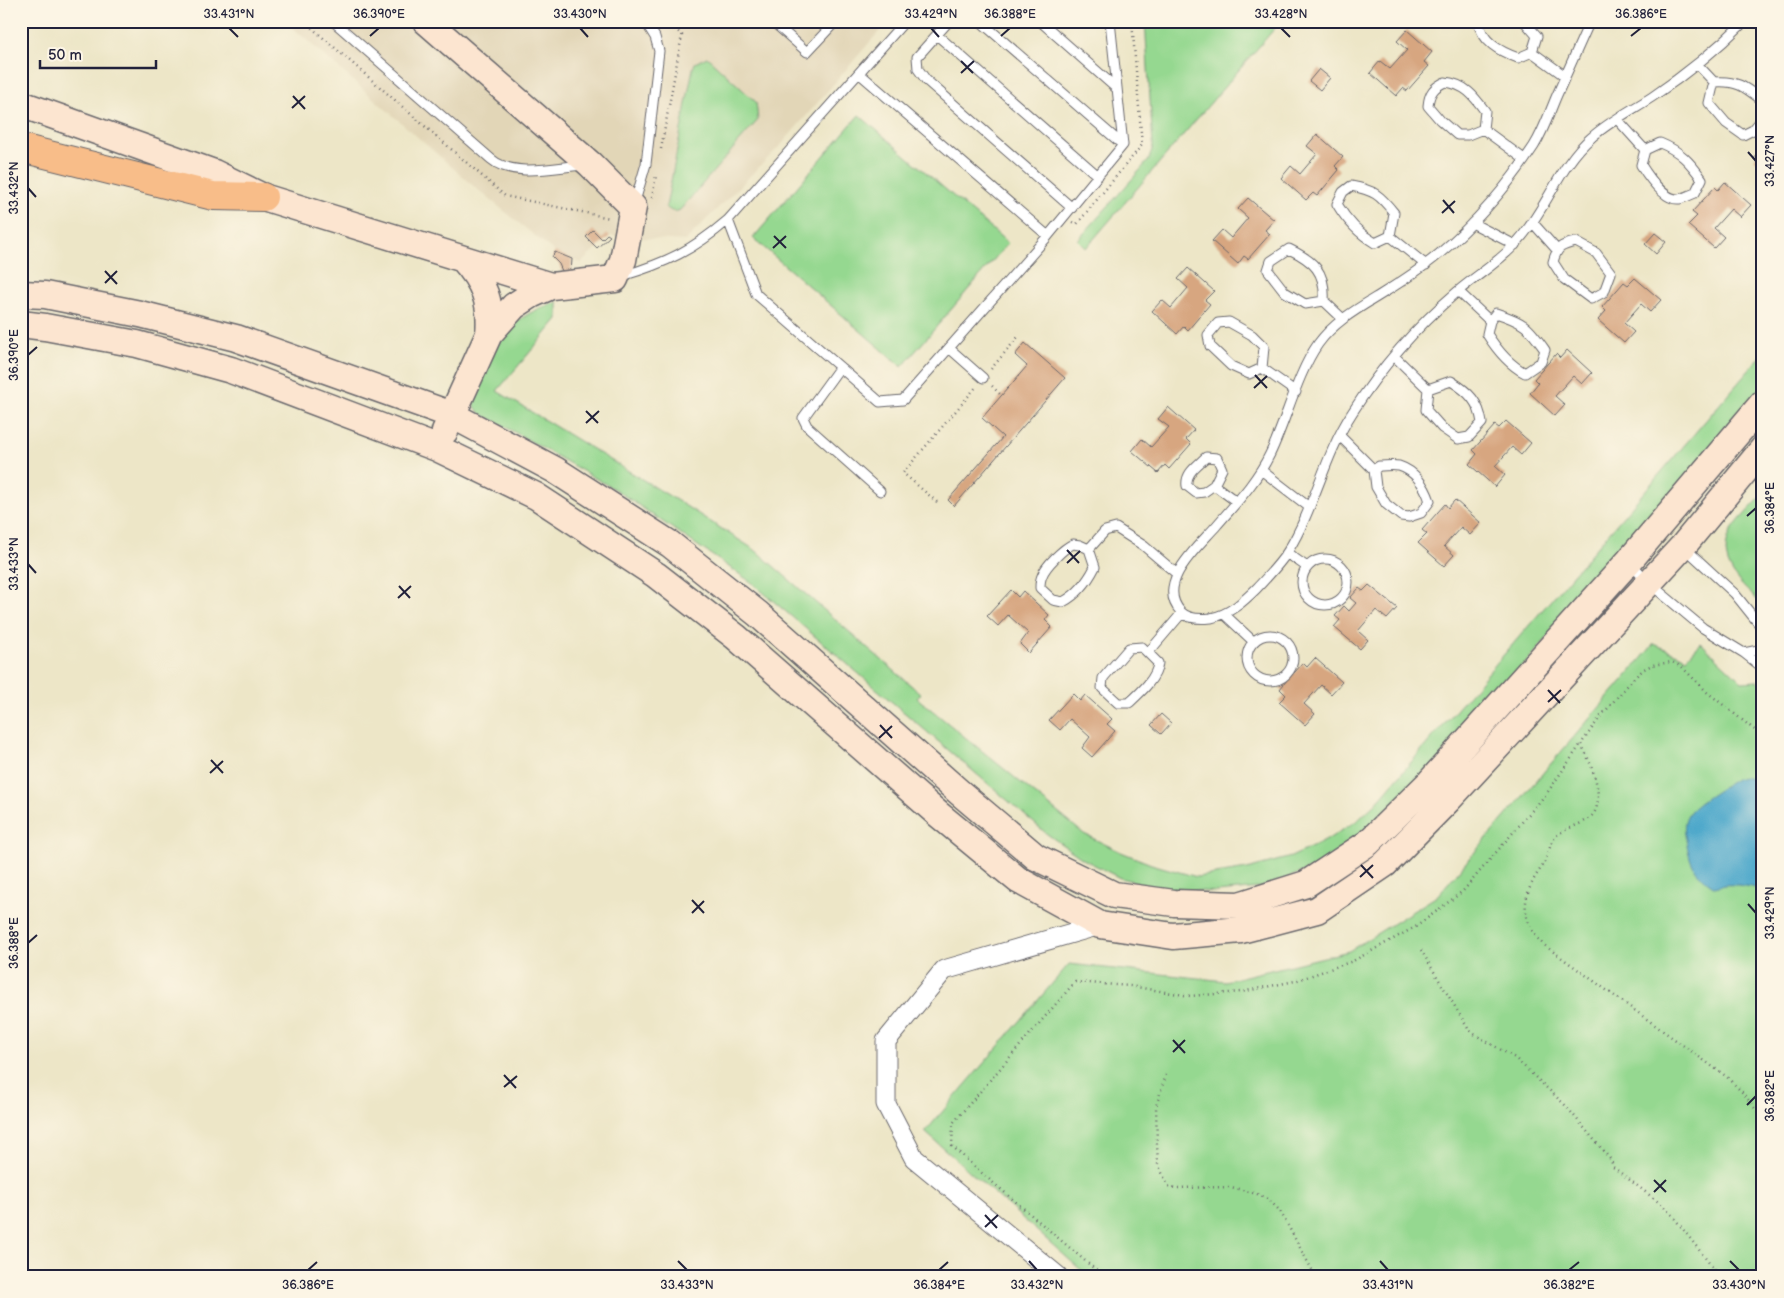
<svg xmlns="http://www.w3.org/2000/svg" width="1784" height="1298" viewBox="0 0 1784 1298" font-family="'Balsamiq Sans',sans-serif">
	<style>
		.built { fill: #e2d6b7 }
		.green { fill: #95d890; stroke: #5c7d66 }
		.water { fill: #4da8cb; stroke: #386583 }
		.building { fill: #d7a680 }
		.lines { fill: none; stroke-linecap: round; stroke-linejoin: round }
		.lane-casing { stroke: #69676c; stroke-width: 11 }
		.street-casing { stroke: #69676c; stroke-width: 21 }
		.secondary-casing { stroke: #69676c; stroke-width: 29 }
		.highway-casing { stroke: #69676c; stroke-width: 30 }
		.path { stroke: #69676c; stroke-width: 2.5; stroke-dasharray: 1 4; stroke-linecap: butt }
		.lane { stroke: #fff; stroke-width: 9 }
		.street { stroke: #fff; stroke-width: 19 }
		.secondary { stroke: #fce5d0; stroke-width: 26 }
		.highway { stroke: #f8bd89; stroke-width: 28 }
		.ticks { fill: none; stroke: #22223b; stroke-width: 2 }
		.neatline { fill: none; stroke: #22223b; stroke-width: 2 }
		.ticks-label { font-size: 12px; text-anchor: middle; fill: #22223b }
	</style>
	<rect width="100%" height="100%" fill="#fcf5e5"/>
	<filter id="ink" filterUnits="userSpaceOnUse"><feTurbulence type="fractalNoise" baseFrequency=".02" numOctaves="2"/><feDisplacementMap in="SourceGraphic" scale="10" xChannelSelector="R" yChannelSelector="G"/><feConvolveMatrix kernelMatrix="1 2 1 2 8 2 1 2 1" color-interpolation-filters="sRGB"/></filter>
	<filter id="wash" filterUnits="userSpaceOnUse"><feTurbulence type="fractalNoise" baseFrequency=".0096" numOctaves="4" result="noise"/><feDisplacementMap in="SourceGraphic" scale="20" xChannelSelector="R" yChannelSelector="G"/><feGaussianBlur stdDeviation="1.12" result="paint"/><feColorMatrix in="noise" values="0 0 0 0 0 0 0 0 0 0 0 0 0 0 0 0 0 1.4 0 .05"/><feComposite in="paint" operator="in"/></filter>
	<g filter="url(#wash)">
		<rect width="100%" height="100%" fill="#ede6c7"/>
		<path class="built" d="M285,21H888L781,145L685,241L610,236L581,263L555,252L477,189Z"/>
		<path class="green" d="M1145,21H1281L1086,248L1078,240L1149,160L1153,146Z
			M707,57L756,102L758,120L680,210C674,213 670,211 666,207L693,68L695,63Z
			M859,115L1008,243L902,367L753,238Z
			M558,302V319L497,391L681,503L755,550L921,694L917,698L1084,834L1121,852L1151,864L1197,877L1247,869L1291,857L1325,841L1358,820L1376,803L1763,354V389L1446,755L1329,862L1260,888L1217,892L1164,889L1120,878L1083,859L1047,834L751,582L616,490L495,421C484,416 476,413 473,401C494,350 499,319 558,302Z
			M1763,495V605C1741,585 1714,563 1732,530C1739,519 1754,505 1763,495Z
			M1701,643L1742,682L1758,681L1763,685V1277H1089L925,1132L1069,964L1225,981L1349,951L1437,896L1654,644L1687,658Z"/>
		<path class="water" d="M1743,777L1752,779L1763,785V890C1749,886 1729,882 1715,887C1693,873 1690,863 1686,839C1684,830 1683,821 1689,813C1696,803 1725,786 1736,779Z"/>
		<g id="blocks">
			<path class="building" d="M1407,30L1432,52L1424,62L1429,66L1407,91L1403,88L1396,96L1370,73L1380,61L1390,69L1407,50L1397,41Z
				M1319,69L1330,78L1320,90L1309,81Z
				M1317,134L1343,157L1335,166L1339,170L1317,196L1313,193L1306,200L1281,178L1291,166L1300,174L1317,154L1307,146Z
				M1763,139V167L1754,159L1762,149L1757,145Z
				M1725,182L1751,205L1740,217L1731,209L1714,228L1724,237L1714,248L1688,225L1697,216L1692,212L1715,187L1718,190Z
				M1248,198L1274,220L1265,230L1270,234L1248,259L1244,256L1238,264L1212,241L1222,230L1231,238L1248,218L1238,209Z
				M593,230L602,239L607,234L610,236L597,248L586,237Z
				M1655,233L1666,242L1656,254L1645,244Z
				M555,252L572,259L571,273L562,271L559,264L552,257Z
				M1188,268L1214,291L1205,300L1210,304L1188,330L1184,326L1177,334L1152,311L1162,300L1171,308L1188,288L1178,279Z
				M1635,278L1661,300L1650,312L1641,304L1624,323L1634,332L1624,343L1598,320L1606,311L1602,307L1624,282L1628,285Z
				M1025,343L1065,378L954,506L948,500L1003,437L982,418L1027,366L1015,355Z
				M1567,350L1592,373L1582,384L1573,376L1555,396L1565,405L1555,416L1530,393L1538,383L1534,379L1556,354L1560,358Z
				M1168,407L1194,430L1186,439L1191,444L1169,469L1165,465L1158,473L1132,451L1142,439L1151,447L1169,427L1158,419Z
				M1506,421L1531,443L1521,455L1512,447L1495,466L1505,475L1495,487L1469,464L1477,454L1473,450L1495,425L1499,428Z
				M1455,500L1481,523L1470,535L1461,527L1444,546L1454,555L1444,566L1418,543L1427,534L1422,530L1445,504L1448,508Z
				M1369,585L1397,608L1387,619L1376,610L1358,631L1368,640L1360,649L1334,627L1340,620L1335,616L1344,606L1349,611L1356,603L1350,598L1359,588L1363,591Z
				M1011,590L1018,597L1023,591L1049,615L1045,620L1052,627L1029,653L1020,644L1028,633L1008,615L998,626L987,616Z
				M1315,658L1342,682L1331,694L1321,685L1304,704L1315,714L1305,725L1279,702L1286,695L1280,689L1287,680L1285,678L1292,670L1294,673L1303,663L1307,667Z
				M1073,694L1080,701L1085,695L1112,719L1107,724L1115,731L1092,757L1082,748L1090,737L1070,719L1060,730L1049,720Z
				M1161,714L1171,723L1161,734L1151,725Z"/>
		</g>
	</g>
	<g filter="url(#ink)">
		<use href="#blocks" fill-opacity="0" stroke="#69676c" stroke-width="1"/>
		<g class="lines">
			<g class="lane-casing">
				<path id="lane" d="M333,21L491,159C513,178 556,167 583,165
					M772,21L807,52L836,21
					M949,21L917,57L918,69L926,80L1072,208
					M980,21L1123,145
					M1040,21L1116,88
					M1478,21C1482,42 1499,51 1518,58L1532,52L1537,36L1524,21
					M1590,21C1579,46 1568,70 1557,95C1550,111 1544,130 1534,146C1508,186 1476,223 1439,254C1421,269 1401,282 1380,295C1357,309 1334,322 1318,344C1297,374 1286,421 1270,454C1257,481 1236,503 1217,525C1200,545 1154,583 1181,612C1188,619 1202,619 1211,618C1230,614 1244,601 1257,588C1268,576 1280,564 1288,551C1315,507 1324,456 1352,413C1381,367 1416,327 1457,292C1477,275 1501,261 1518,241C1547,209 1559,165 1592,137C1610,121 1632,110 1652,97C1685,75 1716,50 1745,21
					M937,35L1098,176
					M1532,52L1565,76
					M1697,64L1714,82
					M860,74L1048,236L1123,145L1110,21
					M1445,82C1465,84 1474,96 1485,111L1483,129L1468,135H1457L1440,120L1428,106C1429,93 1434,87 1445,82Z
					M1714,82L1709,103L1726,123L1743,135L1753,130L1763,118
					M1714,82C1737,80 1745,87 1763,101
					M1617,119L1645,150
					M1483,129L1524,159
					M1660,143C1680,151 1690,162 1702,179L1695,193C1690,195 1684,198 1679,199C1665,201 1648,176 1641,165L1645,150Z
					M1351,186C1374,190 1380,195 1394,213L1390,236L1375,243C1358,233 1347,221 1337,204L1343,192Z
					M634,205L646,164L659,51L655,37L645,21
					M728,220L756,294L880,402L903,400L1048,236
					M1472,223L1515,245
					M1533,223L1557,250
					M1390,236L1426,265
					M1576,242L1596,253L1611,273L1604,292L1591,299L1564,279L1553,262C1557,247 1561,245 1576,242Z
					M1289,249C1314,261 1326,272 1324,301L1305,304L1285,292L1268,270L1271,261Z
					M622,276C666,263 693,250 728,220L905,21
					M1458,291L1490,321
					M1324,301L1343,319
					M1496,313C1524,322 1528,326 1545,350L1541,362L1525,373C1508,364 1497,350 1487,334L1490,321Z
					M1229,322L1252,335L1264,347L1262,368L1249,374L1231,366L1210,346L1208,335L1218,323Z
					M949,348L983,378
					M1394,356L1428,389
					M840,367L803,418L807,426L880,491
					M1262,368L1296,392
					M1451,381C1469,392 1479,402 1482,423L1469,437L1458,439L1442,428L1426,410L1428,389Z
					M1340,436L1374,470L1376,487L1386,504L1401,516L1409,517L1421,513L1430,501C1425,486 1415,471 1399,466C1393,465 1385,466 1379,466L1374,470
					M1261,470L1309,507
					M1214,485L1222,469L1217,458L1206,457C1197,466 1185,473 1187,486L1196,493L1204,492L1214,485L1237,502
					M1073,544L1080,545L1089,549L1095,567C1087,583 1078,594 1063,602L1053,600L1040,588C1040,583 1040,580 1042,576C1045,566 1064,548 1073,544Z
					M1685,548L1735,594L1763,629
					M1089,549L1105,531L1116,528L1144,546L1177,574
					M1287,553L1307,567
					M1302 582a23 23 0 1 1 46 0a23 23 0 1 1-46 0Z
					M1631,563L1648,582L1703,628L1744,653L1763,668
					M1224,614L1254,642
					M1247 658a23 23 0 1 1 46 0a23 23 0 1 1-46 0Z
					M1142,647L1158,663C1157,678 1140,693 1129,703H1118L1102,688L1103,678L1129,648Z
					M1148,653L1182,613
					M1744,653L1763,649"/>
			</g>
			<g class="street-casing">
				<path id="street" d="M1059,1277L914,1158L886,1104V1041L944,970L1100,925"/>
			</g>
			<g class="secondary-casing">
				<path id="secondary" d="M426,21L590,164L633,207L623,260L615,279L551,286L531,295L514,306L489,334L445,431
					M21,104L214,173L263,197L551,286
					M463,259C484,282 492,303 489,334
					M21,294L45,295L140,314L236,338L452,415L555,470L670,544L758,614L959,792L1036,857L1114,895L1174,903L1239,905L1306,884L1368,843L1430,782L1629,561L1763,403
					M21,324L45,327L137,344L231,370L437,448L536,496L656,575L736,637L938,814L1018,880L1100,925L1173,936L1241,930L1317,910L1385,864L1449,799L1683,546L1763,449"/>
			</g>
			<g class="highway-casing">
				<path id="highway" d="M21,148L213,196L263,197"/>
			</g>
			<path class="path" d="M304,21L505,196L610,218
				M661,149L682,35L666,21
				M652,198L656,176
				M1073,222L1077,224L1142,145L1132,21
				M991,369L1018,337
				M992,386L1001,395
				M937,502L903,473L977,386
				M1763,742L1756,731L1707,692L1682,667L1672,662L1652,665L1644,669L1634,678L1601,716L1581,744C1591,762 1610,806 1587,820C1579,825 1562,830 1556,836C1550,843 1548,855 1544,864C1540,870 1535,876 1532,883C1520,906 1526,928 1544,945L1727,1077L1744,1094L1763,1119
				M1421,950L1469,1030L1474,1034L1515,1058L1565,1105L1611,1160L1613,1167L1661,1204L1672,1215L1720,1277
				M1166,1075L1156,1106L1157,1145L1158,1164L1168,1186L1175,1188L1231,1187L1257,1194L1269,1200L1280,1211L1316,1277
				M1104,1277L976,1168L952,1146L953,1123L1075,982L1130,986L1190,996L1241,992L1295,981L1353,961L1417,926L1463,891L1547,793L1581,744"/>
			<use href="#lane" class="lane"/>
			<use href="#street" class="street"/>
			<use href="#secondary" class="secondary"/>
			<use href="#highway" class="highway"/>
		</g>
	</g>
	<path class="ticks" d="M229,28L238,37M580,28L588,37M931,28L939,37M1281,28L1290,37M370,36L379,28M1001,36L1010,28M1631,36L1641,28M961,61L973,73M961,73L974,61M293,96L305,109M292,108L305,96M1748,152L1756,161M28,188L36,197M1443,200L1454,213M1442,213L1455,201M774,236L786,248M773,248L786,236M105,271L117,284M105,283L117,271M28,355L37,347M1255,375L1267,388M1254,388L1267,376M586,411L598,423M586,423L599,411M1747,516L1756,508M1067,550L1079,563M1067,563L1080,551M28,564L36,573M399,586L410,598M398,598L411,586M1548,690L1560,703M1548,702L1561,690M880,725L892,738M879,738L892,726M211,760L223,773M210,773L223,761M1361,865L1373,878M1360,877L1373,865M692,900L704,913M1748,904L1756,913M692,913L704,901M28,943L37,935M1173,1040L1185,1053M1173,1052L1185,1040M504,1075L516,1088M504,1087L517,1076M1747,1105L1756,1096M1654,1180L1666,1192M1654,1192L1666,1180M985,1215L997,1228M985,1227L998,1215M678,1261L687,1270M1029,1261L1037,1270M1380,1261L1388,1270M1730,1261L1739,1270M308,1270L317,1262M939,1270L948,1262M1569,1270L1579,1262"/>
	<rect width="1784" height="1298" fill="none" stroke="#fcf5e5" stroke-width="55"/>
	<path d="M40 60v8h116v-8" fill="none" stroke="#22223b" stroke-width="2.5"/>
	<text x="48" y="60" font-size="15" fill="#22223b" stroke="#fcf5e5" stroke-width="4" paint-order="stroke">50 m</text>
	<rect x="28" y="28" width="1728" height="1242" class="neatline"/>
	<g class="ticks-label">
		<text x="229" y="18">33.431°N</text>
		<text x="379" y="18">36.390°E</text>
		<text x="580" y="18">33.430°N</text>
		<text x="931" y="18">33.429°N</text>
		<text x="1010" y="18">36.388°E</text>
		<text x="1281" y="18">33.428°N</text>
		<text x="1641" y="18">36.386°E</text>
		<text transform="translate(1770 161) rotate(-90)" y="4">33.427°N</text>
		<text transform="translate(14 188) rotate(-90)" y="4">33.432°N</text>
		<text transform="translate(14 355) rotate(-90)" y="4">36.390°E</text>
		<text transform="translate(1770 508) rotate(-90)" y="4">36.384°E</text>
		<text transform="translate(14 564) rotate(-90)" y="4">33.433°N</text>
		<text transform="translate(1770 913) rotate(-90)" y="4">33.429°N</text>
		<text transform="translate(14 943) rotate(-90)" y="4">36.388°E</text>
		<text transform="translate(1770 1096) rotate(-90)" y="4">36.382°E</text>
		<text x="308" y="1289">36.386°E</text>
		<text x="687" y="1289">33.433°N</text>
		<text x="939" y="1289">36.384°E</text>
		<text x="1037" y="1289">33.432°N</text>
		<text x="1388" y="1289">33.431°N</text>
		<text x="1569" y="1289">36.382°E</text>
		<text x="1739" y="1289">33.430°N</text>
	</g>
</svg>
